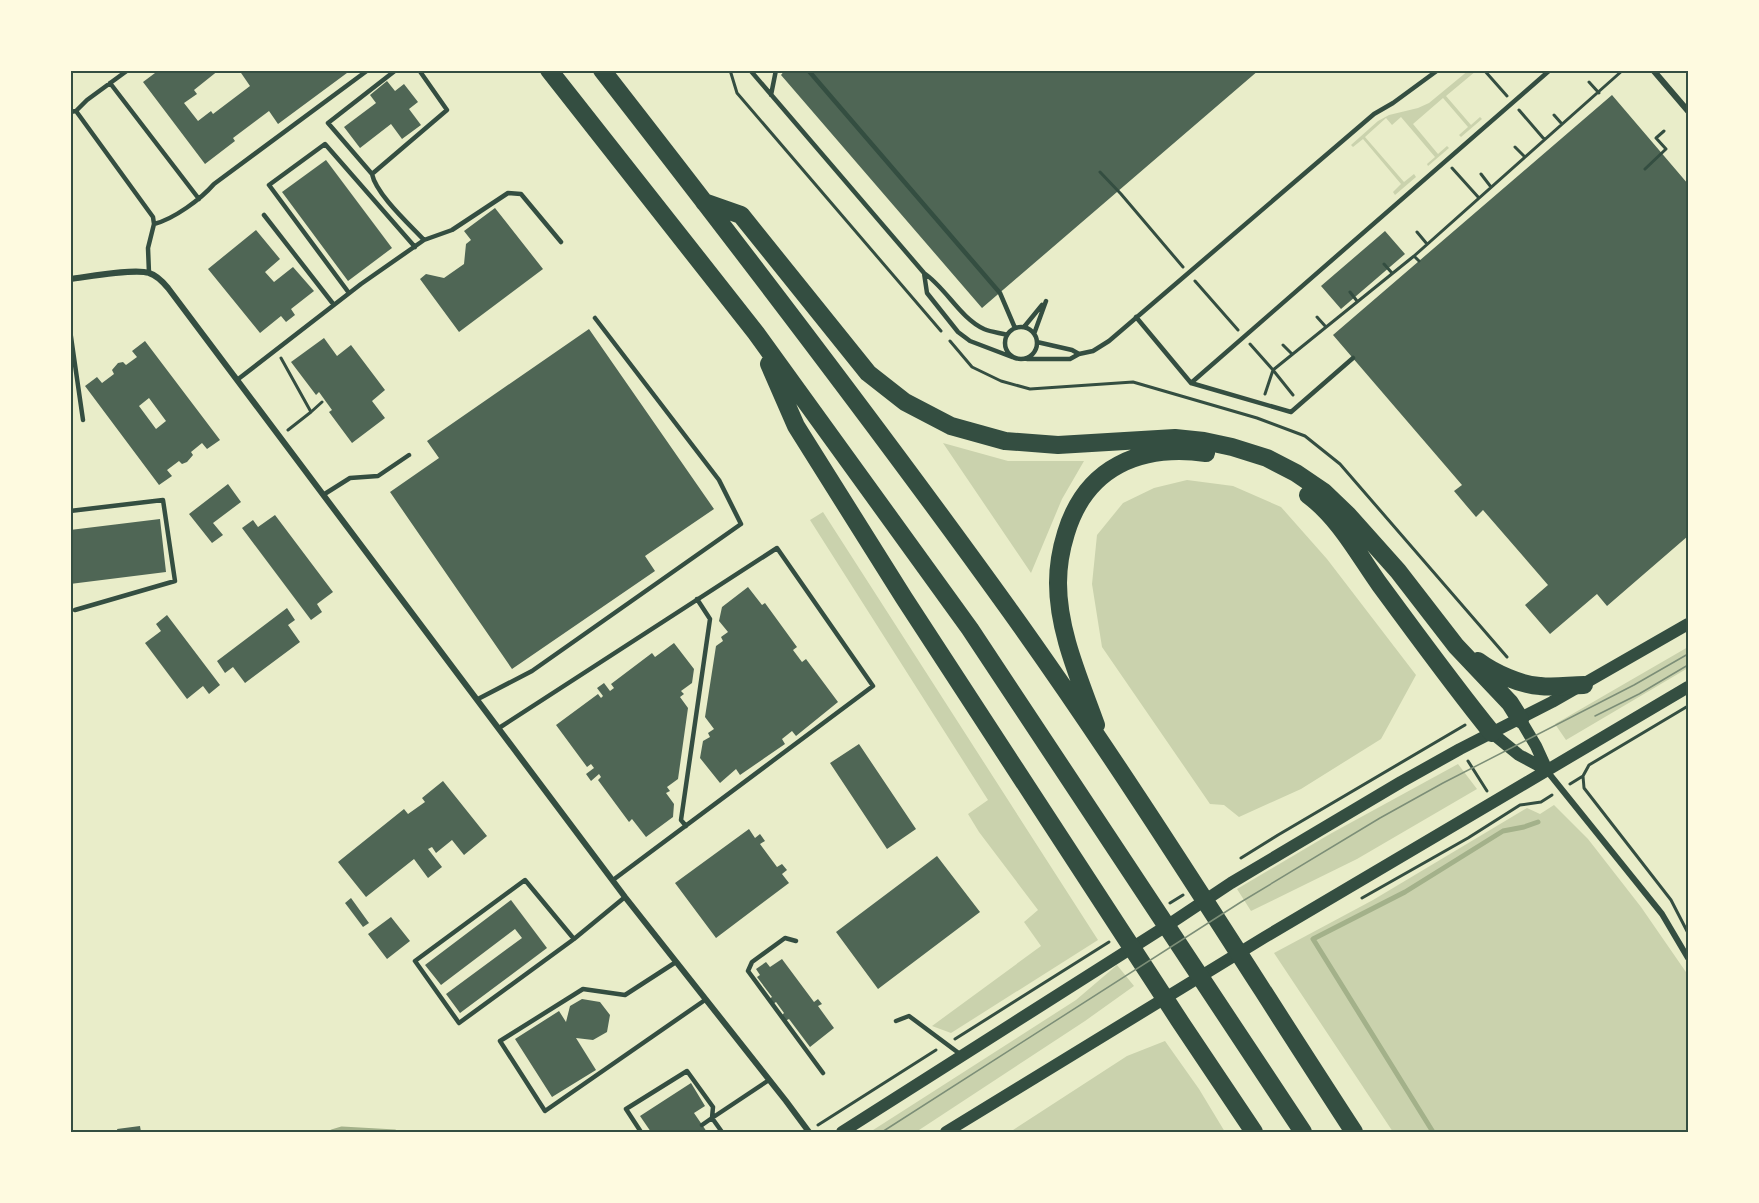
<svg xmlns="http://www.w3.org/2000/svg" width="1759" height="1203" viewBox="0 0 1759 1203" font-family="'Archivo Narrow',sans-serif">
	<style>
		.green { fill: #cad2ad }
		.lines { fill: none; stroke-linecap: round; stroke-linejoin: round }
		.stream { stroke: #a3b18a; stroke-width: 5 }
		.building { fill: #4f6655; fill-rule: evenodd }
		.path { stroke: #344e41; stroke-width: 3 }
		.service { stroke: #344e41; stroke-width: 4.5 }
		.minor { stroke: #344e41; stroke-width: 6 }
		.secondary { stroke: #344e41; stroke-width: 12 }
		.motorway { stroke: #344e41; stroke-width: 18 }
		.tram { stroke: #7c8e77; stroke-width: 1.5 }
		.neatline { fill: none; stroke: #344e41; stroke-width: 2 }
	</style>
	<rect width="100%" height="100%" fill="#e9edc9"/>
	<path class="green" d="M1469,70L1476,71L1446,96L1471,125L1480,117L1482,119L1461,137L1459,135L1468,127L1443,98L1413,124L1438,154L1447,146L1449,148L1428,166L1427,164L1435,157L1401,117L1392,125L1386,118L1365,137L1404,182L1414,174L1416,177L1395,195L1393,192L1401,184L1363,139L1353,147L1351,145L1378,121L1389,115L1418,108L1429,103Z
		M943,443L1008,461H1084L1062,499L1031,573Z
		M1187,480L1233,486L1281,507L1327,559L1416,675L1381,739L1301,789L1239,817L1224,805L1210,804L1102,647L1092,584L1097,535L1123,503L1154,488Z
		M823,512L1098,940L951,1033L932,1026L1041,946L1024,922L1038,910L979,832L968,814L988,800L810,520Z
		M1688,647V668L1566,740L1555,724Z
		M1458,764L1477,789L1357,859L1251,911L1237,889L1330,834Z
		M1554,805L1588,839L1641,907L1688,975V1132H1393L1274,953L1373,900L1527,808L1540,814Z
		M1117,965L1134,986L1085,1021L916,1132H870L1076,1000Z
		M1165,1041L1199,1089L1225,1132H1010L1127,1056Z"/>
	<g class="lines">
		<path class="stream" d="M332,1132L342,1129L395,1132
			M1433,1132L1313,939L1405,892L1503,831L1524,827L1538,822"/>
	</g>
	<path class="building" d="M159,70H219L194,90L197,94L184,103L198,121L211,111L213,114L250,86L239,70H351L278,124L269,111L233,138L235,141L205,164L143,82Z
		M785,70H1259L982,308L781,75Z
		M387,81L395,91L404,84L418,102L409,109L421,125L402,139L391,124L360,148L344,127L376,103L370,95Z
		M1612,95L1688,184V536L1607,606L1597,594L1550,634L1525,605L1548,585L1483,510L1476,517L1454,491L1462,485L1333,335Z
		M326,160L392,248L348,281L282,192Z
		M495,208L543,269L459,332L420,279L426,274L444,278L464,264L466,244L471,240L464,231Z
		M256,230L280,259L265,272L274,282L293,267L314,291L291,309L295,315L286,322L281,316L260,333L208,269Z
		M1385,231L1405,254L1341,309L1321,286Z
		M589,329L714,509L645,556L655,571L512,669L390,492L439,458L427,441Z
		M324,338L337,356L351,345L385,390L372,401L385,418L352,443L329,412L332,410L319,392L316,395L291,362Z
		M145,341L220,440L207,449L202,443L191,452L193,455L187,462L182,464L179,461L167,470L172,476L159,485L85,386L97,377L102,383L114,374L112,370L118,363L123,362L126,365L137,357L132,351ZM149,398L166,421L156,429L139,406Z
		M228,484L241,502L213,523L223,535L212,543L189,514Z
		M275,515L333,592L317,604L322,612L311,620L242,528L253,520L258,527Z
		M160,519L166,572L70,584V530Z
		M748,587L762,605L765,603L797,647L793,650L802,662L806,659L838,702L796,736L792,731L782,739L785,744L740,775L736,769L720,783L700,758L703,741L710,737L708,733L714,729L705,717L716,646L723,641L721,637L728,632L719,621L722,607Z
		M287,608L295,620L288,625L300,642L245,683L233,667L225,673L217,661Z
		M167,615L220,685L209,694L203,686L187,699L145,643L161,631L156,624Z
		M674,643L694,669L692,683L681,691L684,694L680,697L688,708L678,779L667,787L670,791L666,793L674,804L673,817L646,837L632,819L629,822L598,780L601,777L599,774L591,781L586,774L594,768L591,764L587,767L556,725L598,694L601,698L603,696L597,688L604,683L610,691L614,688L611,684L652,653L655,657Z
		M859,744L916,829L887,849L830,763Z
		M443,781L487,836L464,855L452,840L436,853L432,847L428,849L442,867L428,878L414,859L366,897L338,862L404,809L408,814L425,802L422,798Z
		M749,829L755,838L760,834L765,841L760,844L777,867L782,864L787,870L782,874L789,883L716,938L675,883Z
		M937,856L980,912L878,989L836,932Z
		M351,898L369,923L363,927L345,903Z
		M511,900L547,948L460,1013L446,994L522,938L515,929L441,985L425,965Z
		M391,917L410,941L387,959L368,934Z
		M782,959L814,1002L818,999L822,1004L818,1006L834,1028L810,1047L789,1019L785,1021L781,1016L784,1013L776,1002L773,1004L769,999L772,997L757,977L760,975L756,969L766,962L770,967Z
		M582,999L600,1002L610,1015L607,1032L593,1040L576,1038L596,1070L552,1097L515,1039L559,1011L566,1022L570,1006Z
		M691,1083L705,1106L694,1113L707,1132H651L640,1116Z
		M140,1126L141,1132H118L117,1129Z"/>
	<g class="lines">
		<path class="path" d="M730,70L737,93L941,331
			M1484,70L1507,96
			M1589,82L1599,93
			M1519,110L1544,139
			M1554,115L1562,124
			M1515,147L1525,157
			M1452,168L1479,198
			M1645,169L1666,149L1656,138L1664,131
			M1100,172L1121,194L1183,267
			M1481,174L1491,187
			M1417,232L1427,244
			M1414,256L1419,261
			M1384,264L1392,273
			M1195,281L1238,330
			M1350,292L1357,301
			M1317,317L1326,327
			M950,341L972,367L1001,381L1030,389L1133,382L1257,418L1305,436L1340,464L1507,657
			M1250,344L1273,370L1265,394
			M1283,345L1292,354
			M281,358L311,412L322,402
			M1293,395L1273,370L1414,256L1623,70
			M288,430L311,412
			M1468,761L1487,791
			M1583,776L1584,788L1671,900L1688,933
			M1570,784L1583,776L1589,765L1688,706
			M1241,858L1278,835L1465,725
			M1362,898L1468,838L1520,805L1541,802L1552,795
			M1170,903L1183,895
			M955,1039L1109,942
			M818,1125L936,1050"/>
		<path class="service" d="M750,70L924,273C946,288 960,318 984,329C991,332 1000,333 1007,335
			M808,70L1000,293L1015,328
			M110,83L199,199
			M771,95L776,70
			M76,111L87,100L128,70
			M70,112L76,111L153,217L154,224L148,248L149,273
			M372,174L447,110L419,70
			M264,215L334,305
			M154,224C174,219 201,199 214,184L368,70
			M424,240L452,230L508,193L521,194L561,242
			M924,273L927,293L958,332L970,341L1012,357
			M349,293L269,185L325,144L415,247
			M1136,317L1191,383L1291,412L1353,358
			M1024,327L1042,305
			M1005 343a16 16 0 1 1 32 0a16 16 0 1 1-32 0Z
			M70,330L83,420
			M1034,334L1046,301
			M1037,342L1072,350L1079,354
			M1027,359H1070L1079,354L1093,351L1109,341L1374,114L1393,103L1438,70
			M237,380L361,284L424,240C409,224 376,194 372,174L328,123L396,70
			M1191,383L1550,70
			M323,495L350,478L378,476L409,455
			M70,511L163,500L175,581L75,610
			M478,699L532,671L741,524L719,480L595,318
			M499,728L777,548L873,686L613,880
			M686,826L681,820L710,619L697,599
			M574,939L525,880L415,961L459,1023L574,939L625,897
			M796,941L785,938L752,962L748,971L823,1073
			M676,962L625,995L583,989L500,1041L545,1111L705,1000
			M896,1021L909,1016L960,1054
			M641,1132L626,1109L687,1071L713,1107L712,1118L702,1125
			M722,1132L712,1118L769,1080"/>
		<path class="minor" d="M1653,70L1688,111
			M70,279C87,277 135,268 149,273C156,275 163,282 168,288L625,897L786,1101L809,1132
			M1547,771L1662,914L1688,958"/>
		<path class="secondary" d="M1520,719L1536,746L1547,770
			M1492,733L1519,755L1547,770
			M842,1132L1171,923L1231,883L1401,782L1460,749L1552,702L1688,624
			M946,1132L1265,937L1688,687"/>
		<path class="motorway" d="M549,70L756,333L970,629L1303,1132
			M602,70C740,247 877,426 1008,608C1130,778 1240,957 1354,1132
			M704,202L741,215L868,373L905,402L951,426L1005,441L1058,445L1175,438L1204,441L1232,447L1267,458L1296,473L1324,492L1348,515L1398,571L1456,646L1510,703L1520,719
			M769,364L796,426L904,598L1179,1020L1254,1132
			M1308,495C1339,518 1358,554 1380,585C1417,635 1453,685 1492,733
			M1478,661C1494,673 1521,685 1540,686C1555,688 1570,685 1584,685
			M1096,725C1080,680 1058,632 1058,583C1058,567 1061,549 1066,533C1086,467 1140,444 1206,453"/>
		<path class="tram" d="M1595,716L1639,694L1688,665
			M882,1132L1241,902L1380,818L1443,783L1634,685L1688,654"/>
	</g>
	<rect width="1759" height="1203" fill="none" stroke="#fefae0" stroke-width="144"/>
	<rect x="72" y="72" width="1615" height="1059" class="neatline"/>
</svg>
